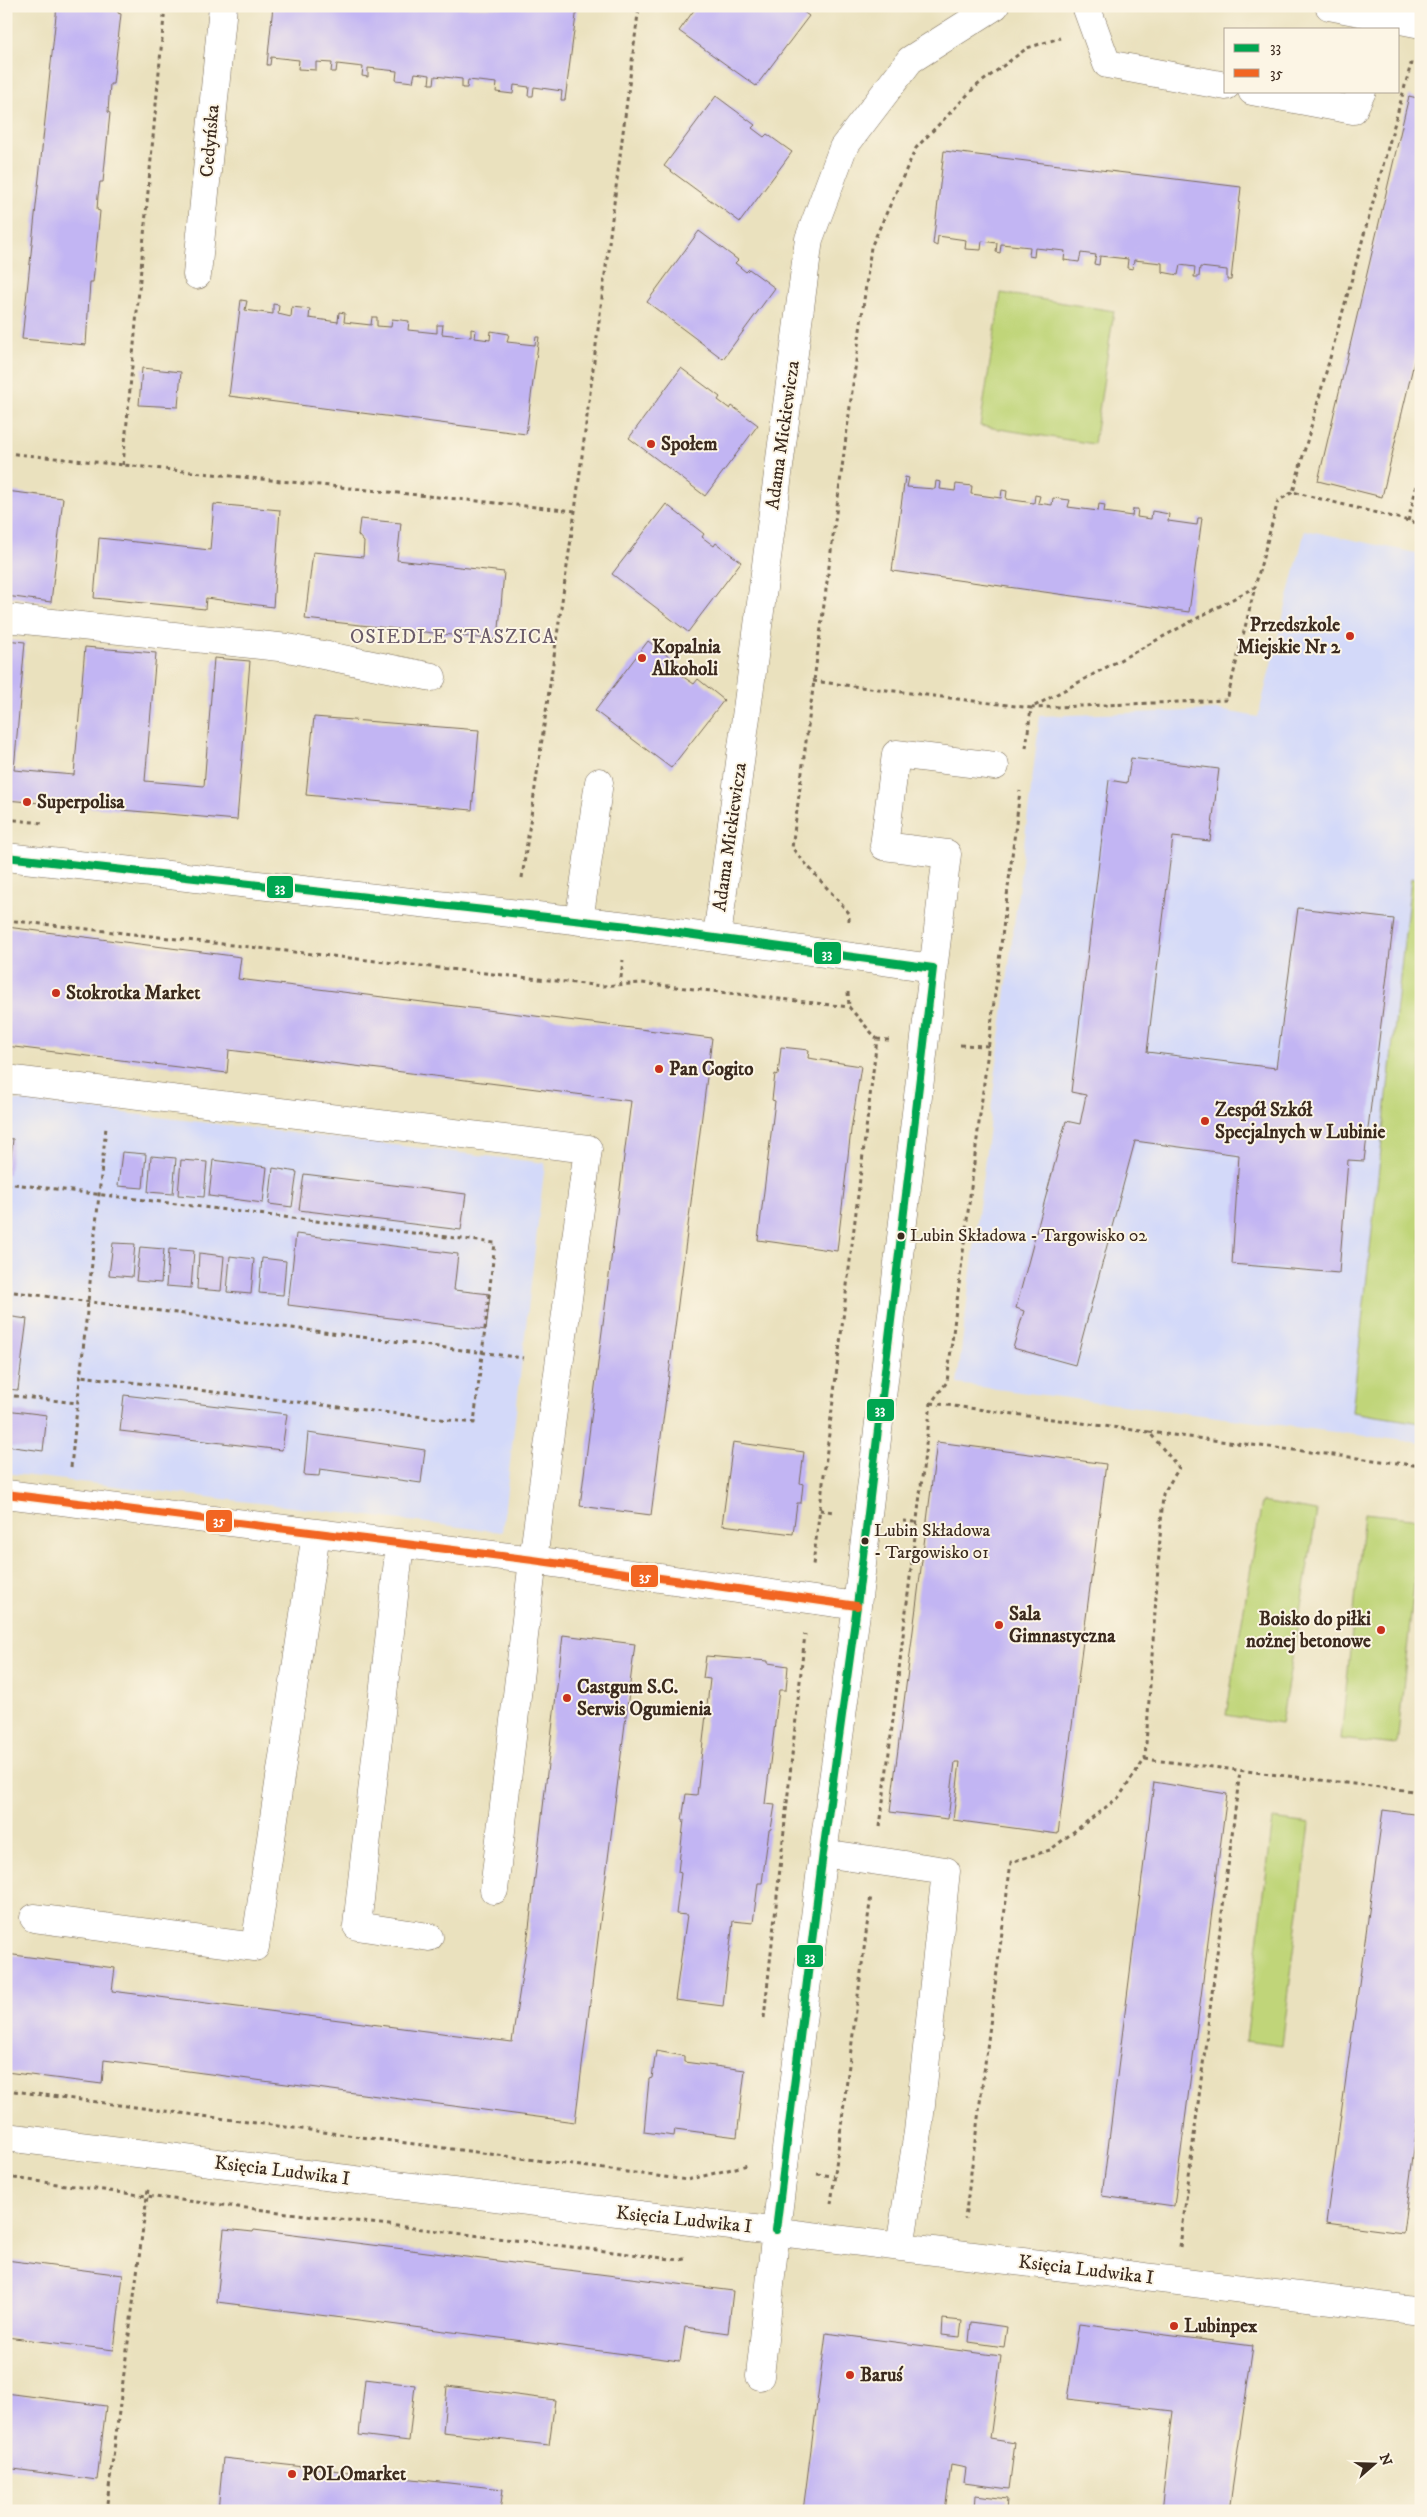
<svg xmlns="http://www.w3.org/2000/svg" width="1427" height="2517" viewBox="0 0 1427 2517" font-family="'IM FELL DW Pica',serif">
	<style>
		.built { fill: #d3d9f9 }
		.green { fill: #c0d579; stroke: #7e804c }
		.building { fill: #c2b5f3 }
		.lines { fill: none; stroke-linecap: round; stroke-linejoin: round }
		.minor-casing { stroke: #786a56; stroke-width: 29 }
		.path { stroke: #786a56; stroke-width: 3; stroke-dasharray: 4 4; stroke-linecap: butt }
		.minor { stroke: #fff; stroke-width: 28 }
		.bus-1-casing { stroke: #fcf5e5; stroke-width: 11 }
		.bus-2-casing { stroke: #fcf5e5; stroke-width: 11 }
		.bus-1 { stroke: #00a651; stroke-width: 8 }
		.bus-2 { stroke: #f26522; stroke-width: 8 }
		.poi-dot { fill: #c8321e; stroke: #fcf5e5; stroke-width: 2 }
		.bus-dot { fill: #3b2a1e; stroke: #fcf5e5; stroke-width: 2 }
		.labels { text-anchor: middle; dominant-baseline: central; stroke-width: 4; stroke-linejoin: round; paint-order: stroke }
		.bus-label { font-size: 18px; fill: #3b2a1e; stroke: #fcf5e5; text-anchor: start }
		.street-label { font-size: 19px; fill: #3b2a1e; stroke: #fcf5e5 }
		.poi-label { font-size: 19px; font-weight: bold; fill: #3b2a1e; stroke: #fcf5e5; text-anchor: start }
		.neighbourhood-label { font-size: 20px; letter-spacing: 1px; fill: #6a5b69; stroke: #fcf5e5 }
		.line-badge { stroke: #fcf5e5; stroke-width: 2 }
		.badge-label { font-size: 14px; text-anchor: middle; font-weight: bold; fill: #fff }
	</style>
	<rect width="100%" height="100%" fill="#fcf5e5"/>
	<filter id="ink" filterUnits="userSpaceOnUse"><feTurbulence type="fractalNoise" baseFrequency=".02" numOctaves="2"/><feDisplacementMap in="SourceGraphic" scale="10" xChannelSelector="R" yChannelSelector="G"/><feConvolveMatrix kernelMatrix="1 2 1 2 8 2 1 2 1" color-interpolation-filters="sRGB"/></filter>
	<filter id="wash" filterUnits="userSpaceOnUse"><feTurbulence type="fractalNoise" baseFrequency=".0096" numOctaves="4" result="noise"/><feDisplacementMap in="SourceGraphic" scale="20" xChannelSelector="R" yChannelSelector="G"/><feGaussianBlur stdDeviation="1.12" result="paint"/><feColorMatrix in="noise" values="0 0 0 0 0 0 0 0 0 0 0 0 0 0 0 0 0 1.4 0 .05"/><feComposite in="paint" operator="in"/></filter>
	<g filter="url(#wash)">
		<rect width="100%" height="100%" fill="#eae1be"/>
		<path class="built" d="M1305,530L1421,554V1443L957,1384L1040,716L1219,710L1258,717Z
			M6,1099L545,1163L502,1532L6,1473Z"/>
		<path class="green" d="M1001,293L1114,311L1094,444L980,426Z
			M1411,878L1421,881V1423L1352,1412Z
			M1262,1502L1317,1511L1281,1724L1226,1715Z
			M1364,1513L1421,1519L1397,1745L1341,1739Z
			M1273,1819L1310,1824L1282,2046L1246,2041Z"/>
		<g id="blocks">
			<path class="building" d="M57,6H118V13L121,14L113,84H110L108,112L110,113L103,182H100L98,196L97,210L100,211L93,282H90L86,345L22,339Z
				M273,6L577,8L565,100H561L562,91L534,87L533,96H528L529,87L514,85L513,94L496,92L497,83L468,80L467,88H462V79L435,76L434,84H429L430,75L415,73L413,82L396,80L397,71L368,68V77L362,76L363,67L337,64L336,72H331L332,63L316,62V70L298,69L299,60L271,57L270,65H267Z
				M697,6H795L809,16L756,86L679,31Z
				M716,96L755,125L752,128L764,137L767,134L792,152L740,222L664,166Z
				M1409,96L1421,99V333L1382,497L1318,481Z
				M944,151L1241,187L1231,280H1227V270L1200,267L1199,277H1194L1195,267L1180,265L1178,275L1162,272V263L1134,260L1133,269L1127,268L1128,259L1100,256L1099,265L1094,264L1096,255L1081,253L1079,262L1064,260L1065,251L1035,248L1034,257L1029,256L1030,247L1001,244L1000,253L996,252L997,243L982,241L981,250L965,249L966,240L938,236L937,246L933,244Z
				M699,231L738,260L735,263L746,272L749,269L775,288L723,359L647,302Z
				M241,300L247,301L245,310L273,314V304L279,305L278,314L291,317L292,307L310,309L309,318L338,322L339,312L345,313L344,322L371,325L372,317H377V326L391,327L392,319L409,321L408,330L437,333V325H443L442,334L471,337V329L476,330L475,338L490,340L491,331L509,334L507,342L535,345L536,337H539L526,434L229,396Z
				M142,368L181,372L178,407L139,405Z
				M681,368L720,397L718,400L730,409L732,406L758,425L705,496L629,438Z
				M905,477L909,478L907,487L935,489L936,481L941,482L940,489L955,491L956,484L972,486L971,494L1001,498L1002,490L1007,491L1006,499L1034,503L1035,495L1040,496L1038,503L1052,505L1053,498L1070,500L1068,507L1098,511L1099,504L1105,505L1104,512L1132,516L1133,509H1138L1137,517L1151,519L1152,511L1169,514L1168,521L1197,525L1198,518H1202L1189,612L892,571Z
				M6,491L63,498L51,602L6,596Z
				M214,504L280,510L273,607L206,598L205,609L94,598L99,538L210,550Z
				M666,504L704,534L702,537L714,546L716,543L741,562L688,632L612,574Z
				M360,519L401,523L397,560L504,572L498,640L305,619L313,552L363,557L364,542L358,535Z
				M6,640L25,642L14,770L74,775L85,647L156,653L145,781L204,786L214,658L250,661L237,820L6,800Z
				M648,641L686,670L682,676L694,684L698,679L724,700L671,768L595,711Z
				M314,717L479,730L472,810L306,795Z
				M1131,758L1219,769L1210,841L1173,837L1147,1052L1276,1068L1298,908L1394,919L1364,1161L1348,1160L1339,1273L1232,1264L1239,1155L1135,1141L1075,1365L1013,1348L1024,1311L1016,1308L1066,1121L1080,1124L1086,1095L1071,1092L1109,780L1127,783Z
				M7,927L241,957L238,979L712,1038L651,1515L580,1506L631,1101L229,1050L227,1073L6,1046Z
				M781,1047L809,1050L808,1058L861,1066L851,1130L837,1251L758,1240L775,1101L772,1100L775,1074L778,1075Z
				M6,1138L13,1139L9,1174H6Z
				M122,1152L146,1154L143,1188L118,1186Z
				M151,1156L176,1158L173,1194L148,1192Z
				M181,1160L207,1162L204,1197L178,1195Z
				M213,1160L267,1167L263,1203L209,1196Z
				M273,1168L297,1172L292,1207L269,1204Z
				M304,1174L466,1194L461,1230L299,1210Z
				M296,1234L458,1254L454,1290L490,1294L486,1330L288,1305Z
				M113,1243L135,1244L132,1277L109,1275Z
				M140,1247L164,1249L161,1283L136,1281Z
				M169,1249L194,1251L191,1288L166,1286Z
				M199,1253L224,1256L221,1291L197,1289Z
				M230,1256L254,1259L251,1294L227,1292Z
				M262,1258L286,1261L283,1295L259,1293Z
				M6,1316L27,1319L18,1390L6,1389Z
				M124,1395L287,1414L282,1450L120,1431Z
				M6,1410L47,1415L43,1451L6,1446Z
				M308,1433L425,1450L421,1483L320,1469L319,1476L304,1475Z
				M733,1442L804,1452L800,1483L803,1484L801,1503H797L793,1534L722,1525Z
				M937,1442L1106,1464L1058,1834L953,1820L960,1762H955L948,1819L890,1812Z
				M563,1635L635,1644L575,2122L104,2060L102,2084L6,2072V1954L115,1968L112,1991L512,2042L529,1928Z
				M706,1656L768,1661V1663L788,1666L786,1690H779L765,1804L775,1805L771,1829L769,1830L762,1883H758L753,1923L733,1921L723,2006L675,2000L687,1915L676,1914L681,1873L678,1872L684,1820H682L686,1794L697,1795L710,1679L703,1678Z
				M1154,1782L1227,1794L1174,2206L1102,2196Z
				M1383,1810L1421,1815V2095L1403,2233L1326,2223Z
				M656,2051L684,2056V2062L745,2070L737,2137L675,2129L674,2136L644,2132L649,2079L652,2078Z
				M224,2229L253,2232L254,2230L733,2291L728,2333L685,2327L680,2361L217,2302Z
				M6,2260L123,2275L114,2350L6,2337Z
				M943,2319L962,2321L960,2337L942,2335Z
				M971,2322L1007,2327L1004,2347L969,2342Z
				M1079,2324L1253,2346L1229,2511H1161L1173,2411L1067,2399Z
				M826,2333L1001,2356L990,2439L1015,2443L1009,2489L964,2483L966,2468L951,2465L945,2511H803Z
				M365,2379L415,2385L409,2441L359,2435Z
				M447,2386L555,2400L549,2445L443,2433Z
				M6,2393L106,2406L97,2480L6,2468Z
				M223,2458L503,2489L500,2511H218Z
				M976,2495L1007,2499L1006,2511L975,2510Z"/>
		</g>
	</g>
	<g filter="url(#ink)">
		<use href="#blocks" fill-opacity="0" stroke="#786a56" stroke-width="1"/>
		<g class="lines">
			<g class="minor-casing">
				<path id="minor" d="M1086,6L1107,64L1226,86
					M1329,6L1421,24
					M1252,91L1353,110L1362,91
					M197,275L223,6
					M6,618L288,648L432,677
					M6,857L628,926L933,968
					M579,921L599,782
					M717,937L809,239L843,148L910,60L995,6
					M6,1079L588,1149L533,1560L494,1890
					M6,1494L533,1560L857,1606
					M400,1543L357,1926L429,1937
					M823,1853L946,1871L918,2132L900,2247
					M34,1918L255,1947L316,1533
					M6,2137L1421,2311
					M760,2376L776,2230L823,1853L857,1606L947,854L884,846L896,754L995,766"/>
			</g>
			<path class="path" d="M1421,66L1411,64L1293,492L1421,524
				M6,453L575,511
				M123,465L165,6
				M1408,521L1421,468
				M813,681L1031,708L1255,587L1278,501L1293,492
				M1026,748L1031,708L1227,700L1255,587
				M6,819L42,823
				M522,878L575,511L639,6
				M6,920L602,986L642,983L849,1007L877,1039L813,1565
				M849,921V913L792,848L871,247L916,148L975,87L1027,48L1060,38
				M620,986L623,960
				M848,992L849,1007
				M877,1039L889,1040
				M960,1045L989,1046
				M6,1183L495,1243L474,1423L80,1376
				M6,1291L524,1358
				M6,1395L77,1403
				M931,1403L1149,1432L1179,1468L1163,1494L1145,1759L1119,1797L1050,1850L1011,1862L965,2219
				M1149,1432L1421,1466
				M71,1467L106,1127
				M820,1510L834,1512
				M903,1521L915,1522
				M1145,1759L1421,1792
				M880,1827L931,1403L947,1382L1020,791
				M764,2018L805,1634
				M6,2090L687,2180L748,2165
				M817,2174L834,2176
				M6,2177L147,2196L680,2260L688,2258
				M831,2204L871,1895
				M1180,2247L1240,1771
				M106,2511L148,2189"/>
			<use href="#minor" class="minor"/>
			<g class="bus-1-casing">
				<path id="bus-1" d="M6,857L628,926L933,968L857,1606L823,1853L776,2230"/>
			</g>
			<g class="bus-2-casing">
				<path id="bus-2" d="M6,1494L533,1560L857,1606"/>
			</g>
			<use href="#bus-1" class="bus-1"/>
			<use href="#bus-2" class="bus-2"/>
		</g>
	</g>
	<g class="poi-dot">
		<circle cx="651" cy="444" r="5"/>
		<circle cx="1350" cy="636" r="5"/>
		<circle cx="642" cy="658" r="5"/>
		<circle cx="27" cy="802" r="5"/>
		<circle cx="56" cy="993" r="5"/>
		<circle cx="659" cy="1069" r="5"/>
		<circle cx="1205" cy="1121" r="5"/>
		<circle cx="999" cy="1625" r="5"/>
		<circle cx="1381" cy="1630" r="5"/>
		<circle cx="567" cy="1698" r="5"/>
		<circle cx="1174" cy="2326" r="5"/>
		<circle cx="850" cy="2375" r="5"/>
		<circle cx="292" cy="2474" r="5"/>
	</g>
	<g class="bus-dot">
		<circle cx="901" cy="1236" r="4.5"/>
		<circle cx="865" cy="1541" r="4.5"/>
	</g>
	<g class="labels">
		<g class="bus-label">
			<text x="910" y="1236">Lubin Składowa - Targowisko 02</text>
			<text x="874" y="1531">Lubin Składowa<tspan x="874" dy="22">- Targowisko 01</tspan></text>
		</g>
		<g class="street-label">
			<text transform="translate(210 141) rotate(-85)">Cedyńska</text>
			<text transform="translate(783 435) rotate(-82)">Adama Mickiewicza</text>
			<text transform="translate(730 837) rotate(-82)">Adama Mickiewicza</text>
			<text transform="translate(282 2171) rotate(7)">Księcia Ludwika I</text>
			<text transform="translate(684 2220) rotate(6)">Księcia Ludwika I</text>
			<text transform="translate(1086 2270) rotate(7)">Księcia Ludwika I</text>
		</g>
		<g class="poi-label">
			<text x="661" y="444">Społem</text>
			<text x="1340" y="625" text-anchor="end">Przedszkole<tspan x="1340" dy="22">Miejskie Nr 2</tspan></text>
			<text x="652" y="647">Kopalnia<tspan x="652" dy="22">Alkoholi</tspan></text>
			<text x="37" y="802">Superpolisa</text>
			<text x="66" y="993">Stokrotka Market</text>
			<text x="669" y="1069">Pan Cogito</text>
			<text x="1215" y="1110">Zespół Szkół<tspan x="1215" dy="22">Specjalnych w Lubinie</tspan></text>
			<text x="1009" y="1614">Sala<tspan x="1009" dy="22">Gimnastyczna</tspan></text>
			<text x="1371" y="1619" text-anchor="end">Boisko do piłki<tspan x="1371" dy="22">nożnej betonowe</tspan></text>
			<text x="577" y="1687">Castgum S.C.<tspan x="577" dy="22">Serwis Ogumienia</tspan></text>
			<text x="1184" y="2326">Lubinpex</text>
			<text x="860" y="2375">Baruś</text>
			<text x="302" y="2474">POLOmarket</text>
		</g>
		<g class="neighbourhood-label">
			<text x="453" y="637">OSIEDLE STASZICA</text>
		</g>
	</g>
	<g class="line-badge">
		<rect x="266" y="875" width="28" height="24" rx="5" fill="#00a651"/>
		<rect x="813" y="941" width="29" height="24" rx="5" fill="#00a651"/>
		<rect x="866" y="1398" width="29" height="24" rx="5" fill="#00a651"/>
		<rect x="205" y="1509" width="28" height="24" rx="5" fill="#f26522"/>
		<rect x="630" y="1564" width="29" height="24" rx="5" fill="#f26522"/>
		<rect x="796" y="1944" width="28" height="24" rx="5" fill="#00a651"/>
	</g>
	<g class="badge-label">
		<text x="280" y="892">33</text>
		<text x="827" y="958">33</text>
		<text x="880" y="1414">33</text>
		<text x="219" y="1525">35</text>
		<text x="645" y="1581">35</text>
		<text x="810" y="1961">33</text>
	</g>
	<rect width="1427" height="2517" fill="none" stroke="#fcf5e5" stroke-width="25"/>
	<rect x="1224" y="28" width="175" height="65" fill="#fcf5e5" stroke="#afa495"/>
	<rect x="1234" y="44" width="25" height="8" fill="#00a651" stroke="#afa495"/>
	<text x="1270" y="52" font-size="15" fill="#3b2a1e">33</text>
	<rect x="1234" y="69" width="25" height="8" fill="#f26522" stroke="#afa495"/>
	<text x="1270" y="78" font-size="15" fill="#3b2a1e">35</text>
	<g transform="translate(1374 2464) rotate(70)" stroke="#fcf5e5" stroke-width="4" paint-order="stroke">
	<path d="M0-4L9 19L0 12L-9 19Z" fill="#3b2a1e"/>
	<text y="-8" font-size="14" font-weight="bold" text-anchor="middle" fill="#3b2a1e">N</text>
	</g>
</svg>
